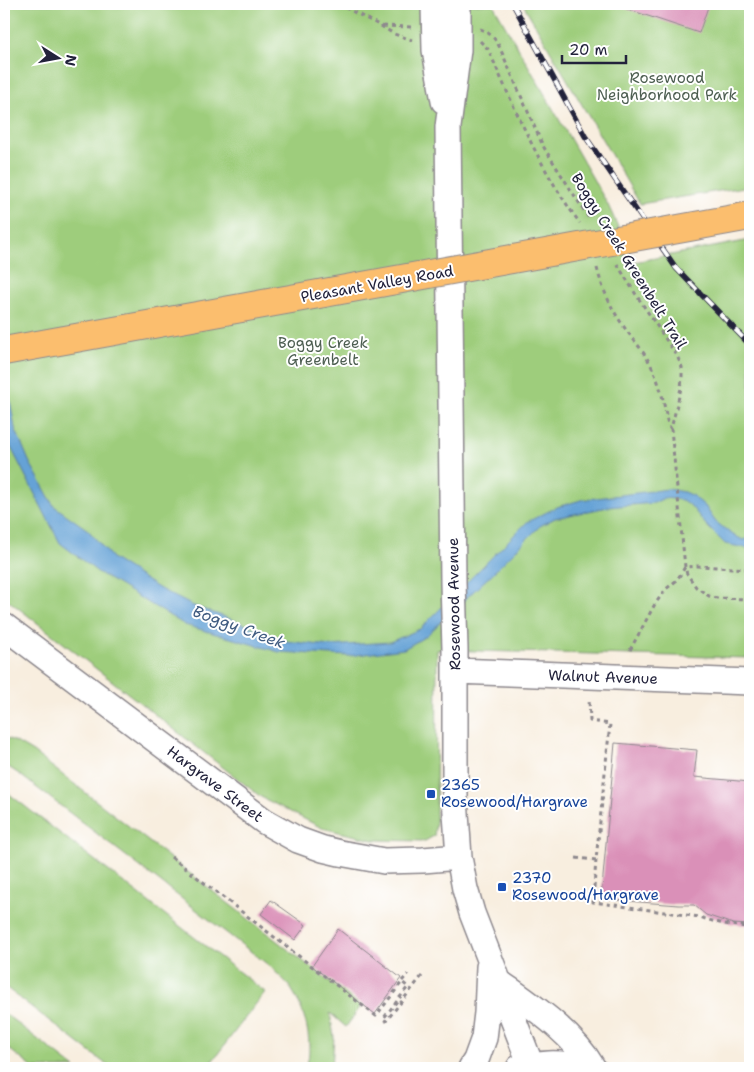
<svg xmlns="http://www.w3.org/2000/svg" width="754" height="1072" viewBox="0 0 754 1072" font-family="'Shantell Sans',sans-serif">
	<style>
		.green { fill: #9ecd7b; stroke: #60785b }
		.water { fill: #65a2d6; stroke: #446288 }
		.building { fill: #da90b8 }
		.lines { fill: none; stroke-linecap: round; stroke-linejoin: round }
		.minor-casing { stroke: #8d888d; stroke-width: 28 }
		.path { stroke: #8d888d; stroke-width: 3; stroke-dasharray: 4 4; stroke-linecap: butt }
		.minor { stroke: #fff; stroke-width: 25 }
		.rail-casing { stroke: #22223b; stroke-width: 5.5 }
		.rail { stroke: #fff; stroke-width: 4; stroke-dasharray: 11; stroke-linecap: butt }
		.major-bridge-casing { stroke: #8d888d; stroke-width: 30; stroke-linecap: butt }
		.major-bridge { stroke: #fbbe6e; stroke-width: 28 }
		.transit-dot { fill: #1a4fb4; stroke: #fff; stroke-width: 2 }
		.labels { text-anchor: middle; dominant-baseline: central; stroke-width: 4; stroke-linejoin: round; paint-order: stroke }
		.park-label { font-size: 15px; fill: #4d5e51; stroke: #fff }
		.street-label { font-size: 15px; fill: #22223b; stroke: #fff }
		.transit-label { font-size: 15px; fill: #164399; stroke: #fff; text-anchor: start }
		.water-label { font-size: 16px; font-style: italic; fill: #405c81; stroke: #fff }
	</style>
	<rect width="100%" height="100%" fill="#fff"/>
	<filter id="ink" filterUnits="userSpaceOnUse"><feTurbulence type="fractalNoise" baseFrequency=".02" numOctaves="2"/><feDisplacementMap in="SourceGraphic" scale="10" xChannelSelector="R" yChannelSelector="G"/><feConvolveMatrix kernelMatrix="1 2 1 2 8 2 1 2 1" color-interpolation-filters="sRGB"/></filter>
	<filter id="wash" filterUnits="userSpaceOnUse"><feTurbulence type="fractalNoise" baseFrequency=".0096" numOctaves="4" result="noise"/><feDisplacementMap in="SourceGraphic" scale="20" xChannelSelector="R" yChannelSelector="G"/><feGaussianBlur stdDeviation="1.12" result="paint"/><feColorMatrix in="noise" values="0 0 0 0 0 0 0 0 0 0 0 0 0 0 0 0 0 1.4 0 .05"/><feComposite in="paint" operator="in"/></filter>
	<g filter="url(#wash)">
		<rect width="100%" height="100%" fill="#f8eedf"/>
		<path class="green" d="M4,4H493L608,205L634,262L750,240V658L437,650L436,822L434,836L425,841L373,840L322,828L261,797L4,597Z
			M523,4H750V186L640,204Z
			M4,737L16,742L33,752L361,1006L346,1027L330,1013L334,1037L332,1068H306C315,1041 303,1001 285,981C280,976 275,972 271,967L19,774L4,764Z
			M4,790L265,992L207,1068H111L4,986Z
			M4,1013L75,1068H33L4,1045Z"/>
		<path class="water" d="M4,366L15,428L29,461L54,506L88,530L113,559L160,589L191,605L239,622L286,641L330,646L390,642L420,629L527,522L557,507L581,500L668,489L684,492L693,496L705,506L715,521L730,533L743,540L750,538V548H746L725,544L707,526L690,505L682,500L664,498L654,503L608,507L555,518L540,526L493,573L426,636L404,649L349,656L279,652L185,625L99,573L60,543L4,434Z"/>
		<g id="blocks">
			<path class="building" d="M619,4H709L699,33L618,6Z
				M615,743L697,750L694,777L750,782V925L733,924L706,915L694,905H679L601,899Z
				M271,900L306,925L295,940L261,914Z
				M338,929L401,978L375,1014L312,966Z"/>
		</g>
	</g>
	<g filter="url(#ink)">
		<use href="#blocks" fill-opacity="0" stroke="#8d888d" stroke-width="1"/>
		<g class="lines">
			<g class="minor-casing">
				<path id="minor" d="M434,4L435,50L444,101
					M458,4V50L448,127L453,582L455,649V799L459,857L465,889L472,913L532,1068
					M4,626L264,821L298,840L323,849L340,853L384,861L423,860L459,857
					M455,671L750,682
					M499,982C532,1006 572,1032 593,1068
					M471,1068L476,1060L484,1038L487,1013L489,967
					M519,1068C536,1064 562,1061 578,1068"/>
			</g>
			<path class="path" d="M338,4L381,26L394,34L412,40
				M383,26L412,27
				M480,29C490,33 494,37 499,46L543,146L590,220
				M480,41L488,49C515,109 540,170 580,223
				M617,264L635,293L677,356L682,367V377L681,388L671,429L682,537L685,567L687,574L696,587L709,596L717,598L750,599
				M597,268C603,292 613,312 627,331C636,343 647,355 653,370C659,382 663,397 665,410C667,418 666,422 671,429
				M630,650L655,604L666,589L677,580L685,567L698,566L750,569
				M171,857L376,1016L402,982L408,987L383,1019L386,1021L422,976
				M576,858L596,860L610,724L590,721L589,699
				M596,860L593,902L700,917C716,923 732,926 750,927
				M402,981L408,974"/>
			<use href="#minor" class="minor"/>
			<g class="rail-casing">
				<path id="rail" d="M513,4L585,136L676,268L750,345"/>
			</g>
			<use href="#rail" class="rail"/>
			<g class="major-bridge-casing">
				<path id="major-bridge" d="M4,351L750,216"/>
			</g>
			<use href="#major-bridge" class="major-bridge"/>
		</g>
	</g>
	<g class="transit-dot">
		<rect x="426" y="789" width="10" height="10" rx="2.5"/>
		<rect x="497" y="882" width="10" height="10" rx="2.5"/>
	</g>
	<g class="labels">
		<g class="park-label">
			<text x="667" y="78">Rosewood<tspan x="667" dy="17">Neighborhood Park</tspan></text>
			<text x="323" y="343">Boggy Creek<tspan x="323" dy="17">Greenbelt</tspan></text>
		</g>
		<g class="street-label">
			<text transform="translate(629 261) rotate(58)">Boggy Creek Greenbelt Trail</text>
			<text transform="translate(377 284) rotate(-10)">Pleasant Valley Road</text>
			<text transform="translate(454 604) rotate(-91)">Rosewood Avenue</text>
			<text transform="translate(603 677) rotate(2)">Walnut Avenue</text>
			<text transform="translate(215 784) rotate(37)">Hargrave Street</text>
		</g>
		<g class="transit-label">
			<text x="441" y="785">2365<tspan x="441" dy="17">Rosewood/Hargrave</tspan></text>
			<text x="512" y="878">2370<tspan x="512" dy="17">Rosewood/Hargrave</tspan></text>
		</g>
		<g class="water-label">
			<text transform="translate(239 627) rotate(20)">Boggy Creek</text>
		</g>
	</g>
	<rect width="754" height="1072" fill="none" stroke="#fff" stroke-width="20"/>
	<g transform="translate(58 58) rotate(101)" stroke="#ffffff" stroke-width="4" paint-order="stroke">
	<path d="M0-4L9 19L0 12L-9 19Z" fill="#22223b"/>
	<text y="-8" font-size="14" font-weight="bold" text-anchor="middle" fill="#22223b">N</text>
	</g>
	<path d="M562 55v8h64v-8" fill="none" stroke="#22223b" stroke-width="2.5"/>
	<text x="569" y="55" font-size="15" fill="#22223b" stroke="#ffffff" stroke-width="4" paint-order="stroke">20 m</text>
</svg>
